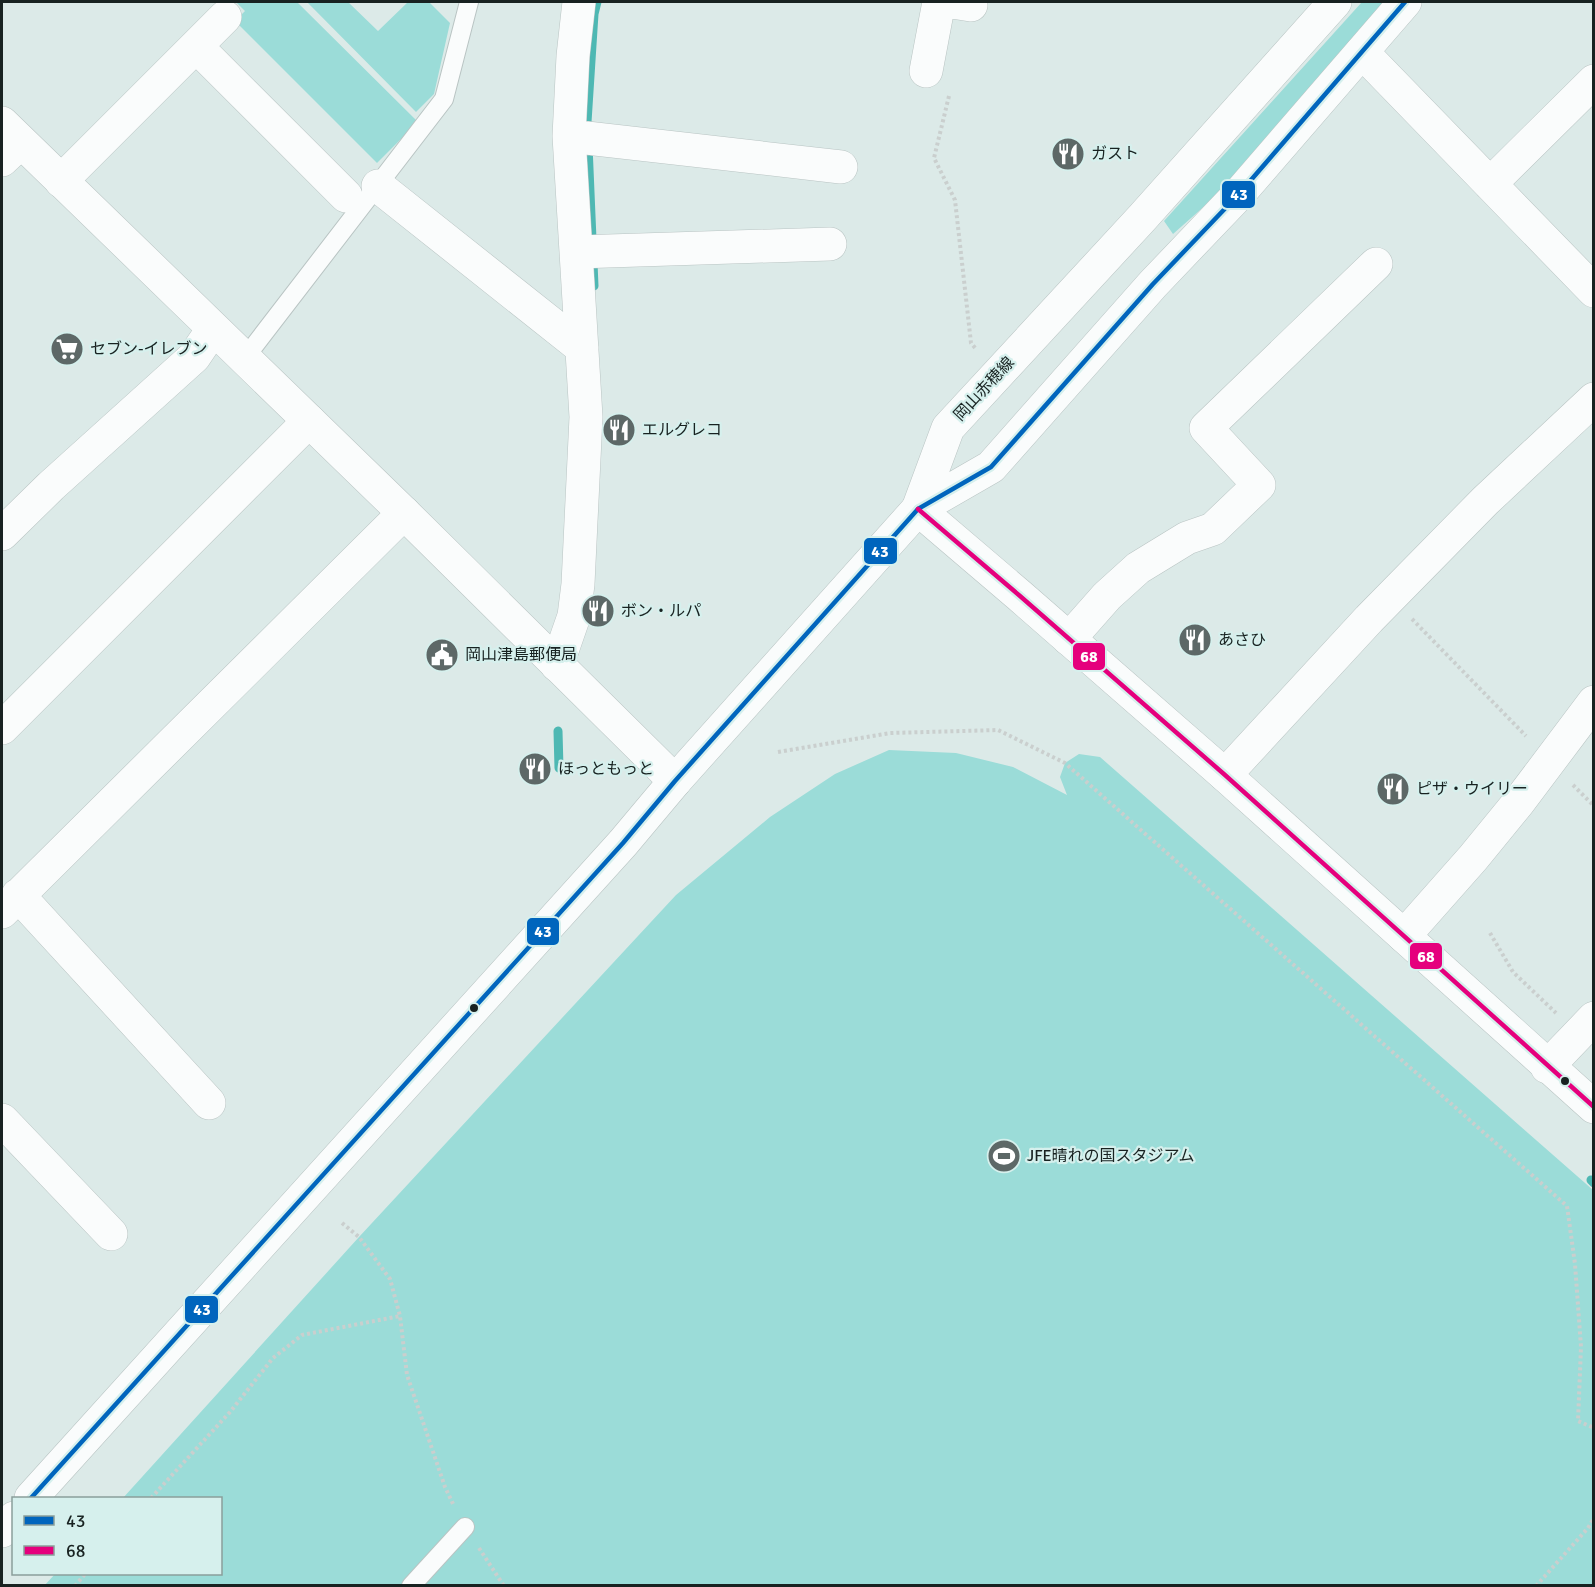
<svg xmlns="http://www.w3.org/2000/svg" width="1595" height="1587" viewBox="0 0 1595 1587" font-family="Signika,'Noto Sans JP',sans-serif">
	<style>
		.green { fill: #9bdcd8 }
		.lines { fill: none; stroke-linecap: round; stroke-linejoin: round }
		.stream { stroke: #4eb8b3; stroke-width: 9 }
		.service-casing { stroke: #b9c4c3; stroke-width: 20 }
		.minor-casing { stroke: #b9c4c3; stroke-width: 34 }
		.tertiary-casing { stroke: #b9c4c3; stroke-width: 34 }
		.primary-casing { stroke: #b9c4c3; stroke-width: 34 }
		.trunk-casing { stroke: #b9c4c3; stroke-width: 34 }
		.path { stroke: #cacfce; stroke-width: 4; stroke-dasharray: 3 3; stroke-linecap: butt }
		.service { stroke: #fafcfc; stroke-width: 18 }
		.minor { stroke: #fafcfc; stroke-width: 33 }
		.tertiary { stroke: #fafcfc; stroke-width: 33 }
		.primary { stroke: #fafcfc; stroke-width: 33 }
		.trunk { stroke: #fafcfc; stroke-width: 33 }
		.bus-1-casing { stroke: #d6f0ed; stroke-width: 9 }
		.bus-2-casing { stroke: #d6f0ed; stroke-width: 9 }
		.bus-1 { stroke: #0065bd; stroke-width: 4.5 }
		.bus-2 { stroke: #e5007d; stroke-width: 4.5 }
		.bus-dot { fill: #182221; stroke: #d6f0ed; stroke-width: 2 }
		.labels { text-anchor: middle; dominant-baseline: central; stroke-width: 4.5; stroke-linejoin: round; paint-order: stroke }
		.poi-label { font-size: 16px; fill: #182221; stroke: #d6f0ed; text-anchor: start }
		.street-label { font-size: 16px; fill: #182221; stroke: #d6f0ed }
		.line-badge { stroke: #d6f0ed; stroke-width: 2 }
		.badge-label { font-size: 16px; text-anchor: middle; font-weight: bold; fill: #fff }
	</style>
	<rect width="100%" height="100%" fill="#dceae8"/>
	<path class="green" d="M236,2H297L418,122L377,163L235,21L245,11Z
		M307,2H348L378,31L408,2H429L450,23L434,94L416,112Z
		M1362,2H1385L1217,195L1173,234L1164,221Z
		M889,750L956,753L1013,767L1067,795L1060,777L1065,763L1079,754L1100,757L1593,1190V1585L44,1586L55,1574H220V1498H123L359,1237L676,895L770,817L835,774Z"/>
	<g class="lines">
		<path class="stream" d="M594,286L587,122L594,14L597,2
			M558,731L559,768
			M1591,1180L1594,1183"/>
		<g class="service-casing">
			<path id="service" d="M244,359L444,99L469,2
				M411,1586L465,1527"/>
		</g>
		<g class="minor-casing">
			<path id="minor" d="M952,2L971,5
				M196,46L346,196
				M1362,52L1594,291
				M926,71L939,2
				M569,136L841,167
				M2,160L21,142
				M61,181L225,17
				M1490,184L1594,81
				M378,186L582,348
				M577,252L830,244
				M2,534L51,486L194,357L213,329
				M1069,639L1107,596L1138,568L1187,538L1213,529L1259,485L1206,428L1376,264
				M557,665L574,616L578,584L586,417L569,136L573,56L579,2
				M2,728L309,421
				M1225,775L1369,619L1485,501L1594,399
				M18,895L209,1103
				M2,912L404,513
				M1404,936L1473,858L1518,803L1594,702
				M1547,1067L1594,1018
				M2,1120L111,1234"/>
		</g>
		<g class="tertiary-casing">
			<path id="tertiary" d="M2,123L404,513L675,781"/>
		</g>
		<g class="primary-casing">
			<path id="primary" d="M918,509L991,467L1153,284L1238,195L1405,2
				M918,509L948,428L1142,218L1335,2"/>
		</g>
		<g class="trunk-casing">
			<path id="trunk" d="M31,1498L623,843L675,781L918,509L1020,596L1225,775L1594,1107
				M2,1531L14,1518"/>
		</g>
		<path class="path" d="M949,96L934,158L955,200L971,343L976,349
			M1412,619L1526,736
			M778,752L890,733L998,730L1065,763L1567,1206L1575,1264L1581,1347L1578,1421L1594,1428
			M1573,785L1594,806
			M1490,933L1513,972L1556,1013
			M342,1223L359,1237L390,1279L400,1316L407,1375L445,1487L454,1506
			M151,1498L230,1412L273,1358L302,1335L400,1316
			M479,1548L504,1586
			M75,1586L85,1574
			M1536,1586L1588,1528L1594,1518"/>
		<use href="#service" class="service"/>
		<use href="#minor" class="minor"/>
		<use href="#tertiary" class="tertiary"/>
		<use href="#primary" class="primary"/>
		<use href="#trunk" class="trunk"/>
		<g class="bus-1-casing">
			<path id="bus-1" d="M31,1498L623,843L675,781L918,509L991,467L1153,284L1238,195L1405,2"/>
		</g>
		<g class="bus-2-casing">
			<path id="bus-2" d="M918,509L1020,596L1225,775L1594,1107"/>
		</g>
		<use href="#bus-1" class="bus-1"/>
		<use href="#bus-2" class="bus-2"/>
	</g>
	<defs>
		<g id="restaurant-disc" transform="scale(1.725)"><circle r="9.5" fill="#5d6867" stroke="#d6f0ed"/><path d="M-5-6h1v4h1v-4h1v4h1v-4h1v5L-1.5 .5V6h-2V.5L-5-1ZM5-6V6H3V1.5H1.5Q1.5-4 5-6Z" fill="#fff"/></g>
		<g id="supermarket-disc" transform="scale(1.725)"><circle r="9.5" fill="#5d6867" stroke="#d6f0ed"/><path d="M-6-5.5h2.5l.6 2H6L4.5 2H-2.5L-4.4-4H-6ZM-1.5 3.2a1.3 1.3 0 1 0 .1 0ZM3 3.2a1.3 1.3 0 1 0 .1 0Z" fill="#fff"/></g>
		<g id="civic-disc" transform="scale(1.725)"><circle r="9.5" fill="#5d6867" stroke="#d6f0ed"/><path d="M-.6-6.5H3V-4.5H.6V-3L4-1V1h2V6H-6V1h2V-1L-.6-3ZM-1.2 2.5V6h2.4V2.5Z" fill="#fff"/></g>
		<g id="stadium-disc" transform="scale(1.725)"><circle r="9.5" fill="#5d6867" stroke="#d6f0ed"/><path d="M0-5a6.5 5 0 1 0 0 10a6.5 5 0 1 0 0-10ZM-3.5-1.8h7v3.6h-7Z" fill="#fff"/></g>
	</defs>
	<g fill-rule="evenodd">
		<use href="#restaurant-disc" x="1068" y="154"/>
		<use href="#supermarket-disc" x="67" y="349"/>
		<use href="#restaurant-disc" x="619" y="430"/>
		<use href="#restaurant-disc" x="598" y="611"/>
		<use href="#restaurant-disc" x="1195" y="640"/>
		<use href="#civic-disc" x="442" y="655"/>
		<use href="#restaurant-disc" x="535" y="769"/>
		<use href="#restaurant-disc" x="1393" y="789"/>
		<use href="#stadium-disc" x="1004" y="1156"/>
	</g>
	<g class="bus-dot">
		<circle cx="474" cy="1008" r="5"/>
		<circle cx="1565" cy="1081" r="5"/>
	</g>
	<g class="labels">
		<g class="poi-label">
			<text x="1091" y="154">ガスト</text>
			<text x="90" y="349">セブン-イレブン</text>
			<text x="642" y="430">エルグレコ</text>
			<text x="621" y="611">ボン・ルパ</text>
			<text x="1218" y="640">あさひ</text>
			<text x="465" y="655">岡山津島郵便局</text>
			<text x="558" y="769">ほっともっと</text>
			<text x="1416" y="789">ピザ・ウイリー</text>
			<text x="1027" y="1156">JFE晴れの国スタジアム</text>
		</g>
		<g class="street-label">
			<text transform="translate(984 389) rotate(-47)">岡山赤穂線</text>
		</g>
	</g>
	<g class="line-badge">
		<rect x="1221" y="180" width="35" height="29" rx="6" fill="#0065bd"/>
		<rect x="863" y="537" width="35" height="28" rx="6" fill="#0065bd"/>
		<rect x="1072" y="642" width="34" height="29" rx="6" fill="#e5007d"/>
		<rect x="526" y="917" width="34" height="29" rx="6" fill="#0065bd"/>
		<rect x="1409" y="942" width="34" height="28" rx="6" fill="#e5007d"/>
		<rect x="184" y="1295" width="35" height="29" rx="6" fill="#0065bd"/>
	</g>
	<g class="badge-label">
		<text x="1239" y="200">43</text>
		<text x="880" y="557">43</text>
		<text x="1089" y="662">68</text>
		<text x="543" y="937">43</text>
		<text x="1426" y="962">68</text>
		<text x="202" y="1315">43</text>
	</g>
	<rect width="1595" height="1587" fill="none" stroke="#182221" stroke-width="6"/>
	<rect x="12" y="1497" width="210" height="78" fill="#d6f0ed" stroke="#8a9e9b" stroke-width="1.5"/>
	<rect x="24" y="1516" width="30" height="9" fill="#0065bd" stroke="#8a9e9b" stroke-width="1.5"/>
	<text x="66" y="1527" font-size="18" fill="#182221">43</text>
	<rect x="24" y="1546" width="30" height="9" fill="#e5007d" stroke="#8a9e9b" stroke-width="1.5"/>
	<text x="66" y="1557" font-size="18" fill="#182221">68</text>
</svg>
